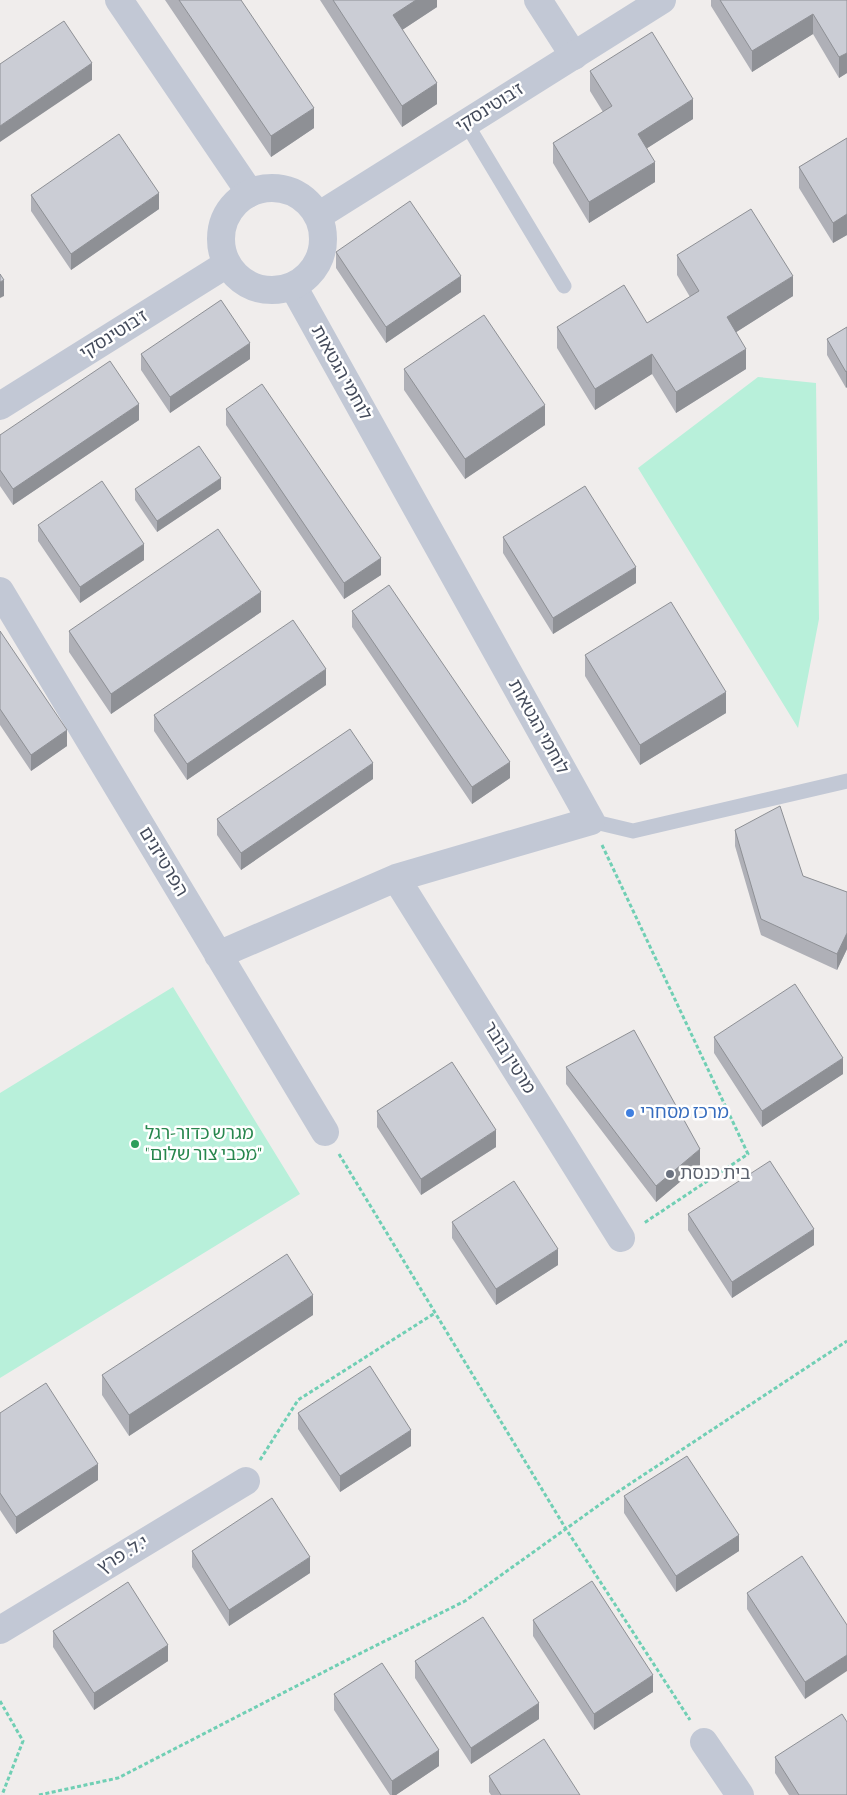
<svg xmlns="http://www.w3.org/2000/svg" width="847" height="1795" viewBox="0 0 847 1795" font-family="'Alegreya Sans','Noto Sans Hebrew',sans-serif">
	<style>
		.green { fill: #b8f0da }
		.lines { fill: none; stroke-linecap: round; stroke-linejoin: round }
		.path { stroke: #70cfb4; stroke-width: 3; stroke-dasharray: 4 2.5; stroke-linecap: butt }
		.service { stroke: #c2c8d5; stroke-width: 15 }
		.minor { stroke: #c2c8d5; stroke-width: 28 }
		.tertiary { stroke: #c2c8d5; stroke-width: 28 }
		.wall { fill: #afb0b7 }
		.shaded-wall { fill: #8e9095 }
		.building { fill: #cbcdd5; stroke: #8e9095 }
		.shop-dot { fill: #3f7fe0; stroke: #fff; stroke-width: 2 }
		.leisure-dot { fill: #2e9e5b; stroke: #fff; stroke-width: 2 }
		.worship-dot { fill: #6b7280; stroke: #fff; stroke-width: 2 }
		.labels { text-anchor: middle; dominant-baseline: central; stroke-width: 5; stroke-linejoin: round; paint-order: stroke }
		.street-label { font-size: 18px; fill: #444b5b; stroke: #fff }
		.shop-label { font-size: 18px; fill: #366cbe; stroke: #fff; text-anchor: start }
		.leisure-label { font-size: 18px; fill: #27864d; stroke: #fff; text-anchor: start }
		.worship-label { font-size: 18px; fill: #5b616d; stroke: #fff; text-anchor: start }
	</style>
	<rect width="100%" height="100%" fill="#f0edec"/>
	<path class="green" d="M758,377L816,383L819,619L798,728L638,468Z
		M173,987L300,1194L0,1378V1093Z"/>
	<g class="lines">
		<path class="path" d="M602,845L748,1154L644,1223
			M339,1154L566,1529L690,1720
			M260,1460L298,1400L435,1313
			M0,1701L23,1741L2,1795
			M39,1795L118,1778L345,1661L465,1601L616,1493L847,1341"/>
		<path class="service" d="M466,123L564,286
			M591,821L633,831L847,781"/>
		<path class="minor" d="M119,0L250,193
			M538,0L574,56
			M0,591L325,1132
			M396,878L621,1238
			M218,955L396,878L591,821L293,286
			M0,1630L246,1481
			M704,1742L740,1795"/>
		<path class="tertiary" d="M221 239a51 51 0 1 1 102 0a51 51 0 1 1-102 0Z
			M318,216L662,0
			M0,406L227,264"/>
	</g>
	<path class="wall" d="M165,0H241L314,128L271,157Z
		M320,0H437V7L402,30L437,104L402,127Z
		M711,0H847V73L839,78L813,34L752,72L711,6Z
		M590,71L693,119L647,148L655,182L589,223L553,163V143L603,112L590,91Z
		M847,138V235L833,243L799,188V167Z
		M31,195L159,209L71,270L31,211Z
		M336,252L461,292L386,343L336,268Z
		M677,255L793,296L736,332L746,369L676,413L652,374L595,410L557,348V327L647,323L690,297L677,275Z
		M847,327V387L846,388L827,355V339Z
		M141,354L250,359L170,413L141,370Z
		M404,369L545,425L465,479L404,390Z
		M226,409L381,575L344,599L226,425Z
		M139,420L13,505L0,486V435Z
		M135,489H221L157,532L135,500Z
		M38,525L144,560L80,603L38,541Z
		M503,537L636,583L553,634L503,553Z
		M352,611L510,778L472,804L352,627Z
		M261,612L111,714L69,652V631Z
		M0,631L67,746L31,771L0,725Z
		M585,655L726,713L640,765L585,676Z
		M326,685L187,780L154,731V715Z
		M373,779L241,870L217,835V819Z
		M735,830L803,876L847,892V949L837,970L761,935L735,846Z
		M714,1037L843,1074L762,1127L714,1053Z
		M566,1067L700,1165L656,1202L566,1084Z
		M377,1111L496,1147L421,1195L377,1127Z
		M688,1214L814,1245L732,1298L688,1230Z
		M452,1222L558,1265L496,1305L452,1238Z
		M313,1315L129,1436L102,1395V1375Z
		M0,1413L98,1480L16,1534L0,1510Z
		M298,1413L411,1446L340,1492L298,1429Z
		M624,1496L739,1551L676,1592L624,1513Z
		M192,1551L310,1573L229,1626L192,1567Z
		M747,1593L847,1625L805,1699L747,1609Z
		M533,1620L653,1692L594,1730L533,1636Z
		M53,1631L168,1661L94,1710L53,1647Z
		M415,1661L539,1719L471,1764L415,1678Z
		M334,1694L439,1766L396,1795H390L334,1710Z
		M775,1757L847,1795H789L775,1773Z
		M489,1776L580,1795H491L489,1792Z"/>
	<path class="shaded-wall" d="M416,0H437V7L393,36V15Z
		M813,14V34L752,72V51Z
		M847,53V73L839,78V57Z
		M92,63V80L0,142V126Z
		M437,83V104L402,127V106Z
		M693,99V119L638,154V134Z
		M314,108V128L271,157V136Z
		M655,162V182L589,223V202Z
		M159,193V209L71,270V254Z
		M847,214V235L833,243V223Z
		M461,276V292L386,343V327Z
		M793,276V296L727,338V317Z
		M4,280V296L0,298V282Z
		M250,343V359L170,413V397Z
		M746,349V369L676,413V392Z
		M652,354V374L595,410V389Z
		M847,371V387L846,388V372Z
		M139,404V420L13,505V489Z
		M545,405V425L465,479V459Z
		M221,478V489L157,532V521Z
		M144,544V560L80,603V587Z
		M381,558V575L344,599V583Z
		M636,567V583L553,634V618Z
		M261,592V612L111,714V694Z
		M326,669V685L187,780V764Z
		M726,692V713L640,765V745Z
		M67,730V746L31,771V755Z
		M510,762V778L472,804V787Z
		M373,763V779L241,870V853Z
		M847,933V949L837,970V954Z
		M843,1058V1074L762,1127V1111Z
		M496,1130V1147L421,1195V1179Z
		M700,1149V1165L656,1202V1186Z
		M814,1229V1245L732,1298V1282Z
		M558,1249V1265L496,1305V1289Z
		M313,1295V1315L129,1436V1415Z
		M411,1430V1446L340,1492V1476Z
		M98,1464V1480L16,1534V1517Z
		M739,1535V1551L676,1592V1576Z
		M310,1557V1573L229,1626V1610Z
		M168,1645V1661L94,1710V1693Z
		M847,1655V1671L805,1699V1682Z
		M653,1675V1692L594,1730V1714Z
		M539,1703V1719L471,1764V1748Z
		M439,1750V1766L396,1795H392V1781Z"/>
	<path class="building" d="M179,0H241L314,108L271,136Z
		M333,0H416L393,15L437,83L402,106Z
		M720,0H847V53L839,57L813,14L752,51Z
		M64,21L92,63L0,126V64Z
		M652,32L693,99L638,134L655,162L589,202L553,143L612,106L590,71Z
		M119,134L159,193L71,254L31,195Z
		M847,138V214L833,223L799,167Z
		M410,201L461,276L386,327L336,252Z
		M751,209L793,276L727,317L746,349L676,392L652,354L595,389L557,327L624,285L647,323L699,291L677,255Z
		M0,274L4,280L0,282Z
		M221,300L250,343L170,397L141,354Z
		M484,315L545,405L465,459L404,369Z
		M847,327V371L846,372L827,339Z
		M110,361L139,404L13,489L0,470V435Z
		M262,384L381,558L344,583L226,409Z
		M199,446L221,478L157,521L135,489Z
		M102,481L144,544L80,587L38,525Z
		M585,486L636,567L553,618L503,537Z
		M218,529L261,592L111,694L69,631Z
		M389,585L510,762L472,787L352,611Z
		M671,602L726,692L640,745L585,655Z
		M293,620L326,669L187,764L154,715Z
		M0,631L67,730L31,755L0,709Z
		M350,729L373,763L241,853L217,819Z
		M780,806L803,876L847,892V933L837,954L761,919L735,830Z
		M795,984L843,1058L762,1111L714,1037Z
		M634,1030L700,1149L656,1186L566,1067Z
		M452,1062L496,1130L421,1179L377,1111Z
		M770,1161L814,1229L732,1282L688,1214Z
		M514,1181L558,1249L496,1289L452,1222Z
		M287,1254L313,1295L129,1415L102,1375Z
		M370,1366L411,1430L340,1476L298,1413Z
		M46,1383L98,1464L16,1517L0,1493V1413Z
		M687,1456L739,1535L676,1576L624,1496Z
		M272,1498L310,1557L229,1610L192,1551Z
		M802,1556L847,1625V1655L805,1682L747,1593Z
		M592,1581L653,1675L594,1714L533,1620Z
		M128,1582L168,1645L94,1693L53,1631Z
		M483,1617L539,1703L471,1748L415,1661Z
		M382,1663L439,1750L392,1781L334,1694Z
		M842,1714L847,1722V1795H799L775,1757Z
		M544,1739L580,1795H501L489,1776Z"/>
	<circle class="shop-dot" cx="630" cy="1113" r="5"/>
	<circle class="leisure-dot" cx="135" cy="1144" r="5"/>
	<circle class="worship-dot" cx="670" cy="1174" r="5"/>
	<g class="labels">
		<g class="street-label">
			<text transform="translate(490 108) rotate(-32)">ז'בוטינסקי</text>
			<text transform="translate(114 335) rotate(-32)">ז'בוטינסקי</text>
			<text transform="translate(341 373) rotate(61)">לוחמי הגטאות</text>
			<text transform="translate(538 727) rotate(61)">לוחמי הגטאות</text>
			<text transform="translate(163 862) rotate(59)">הפרטיזנים</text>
			<text transform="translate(509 1058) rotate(58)">מרטין בובר</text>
			<text transform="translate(123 1555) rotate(-31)">י.ל. פרץ</text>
		</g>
		<g class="shop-label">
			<text x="640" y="1113">מרכז מסחרי</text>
		</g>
		<g class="leisure-label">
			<text x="145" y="1134">מגרש כדור-רגל<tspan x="145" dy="21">"מכבי צור שלום"</tspan></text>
		</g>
		<g class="worship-label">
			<text x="680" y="1174">בית כנסת</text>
		</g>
	</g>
</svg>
